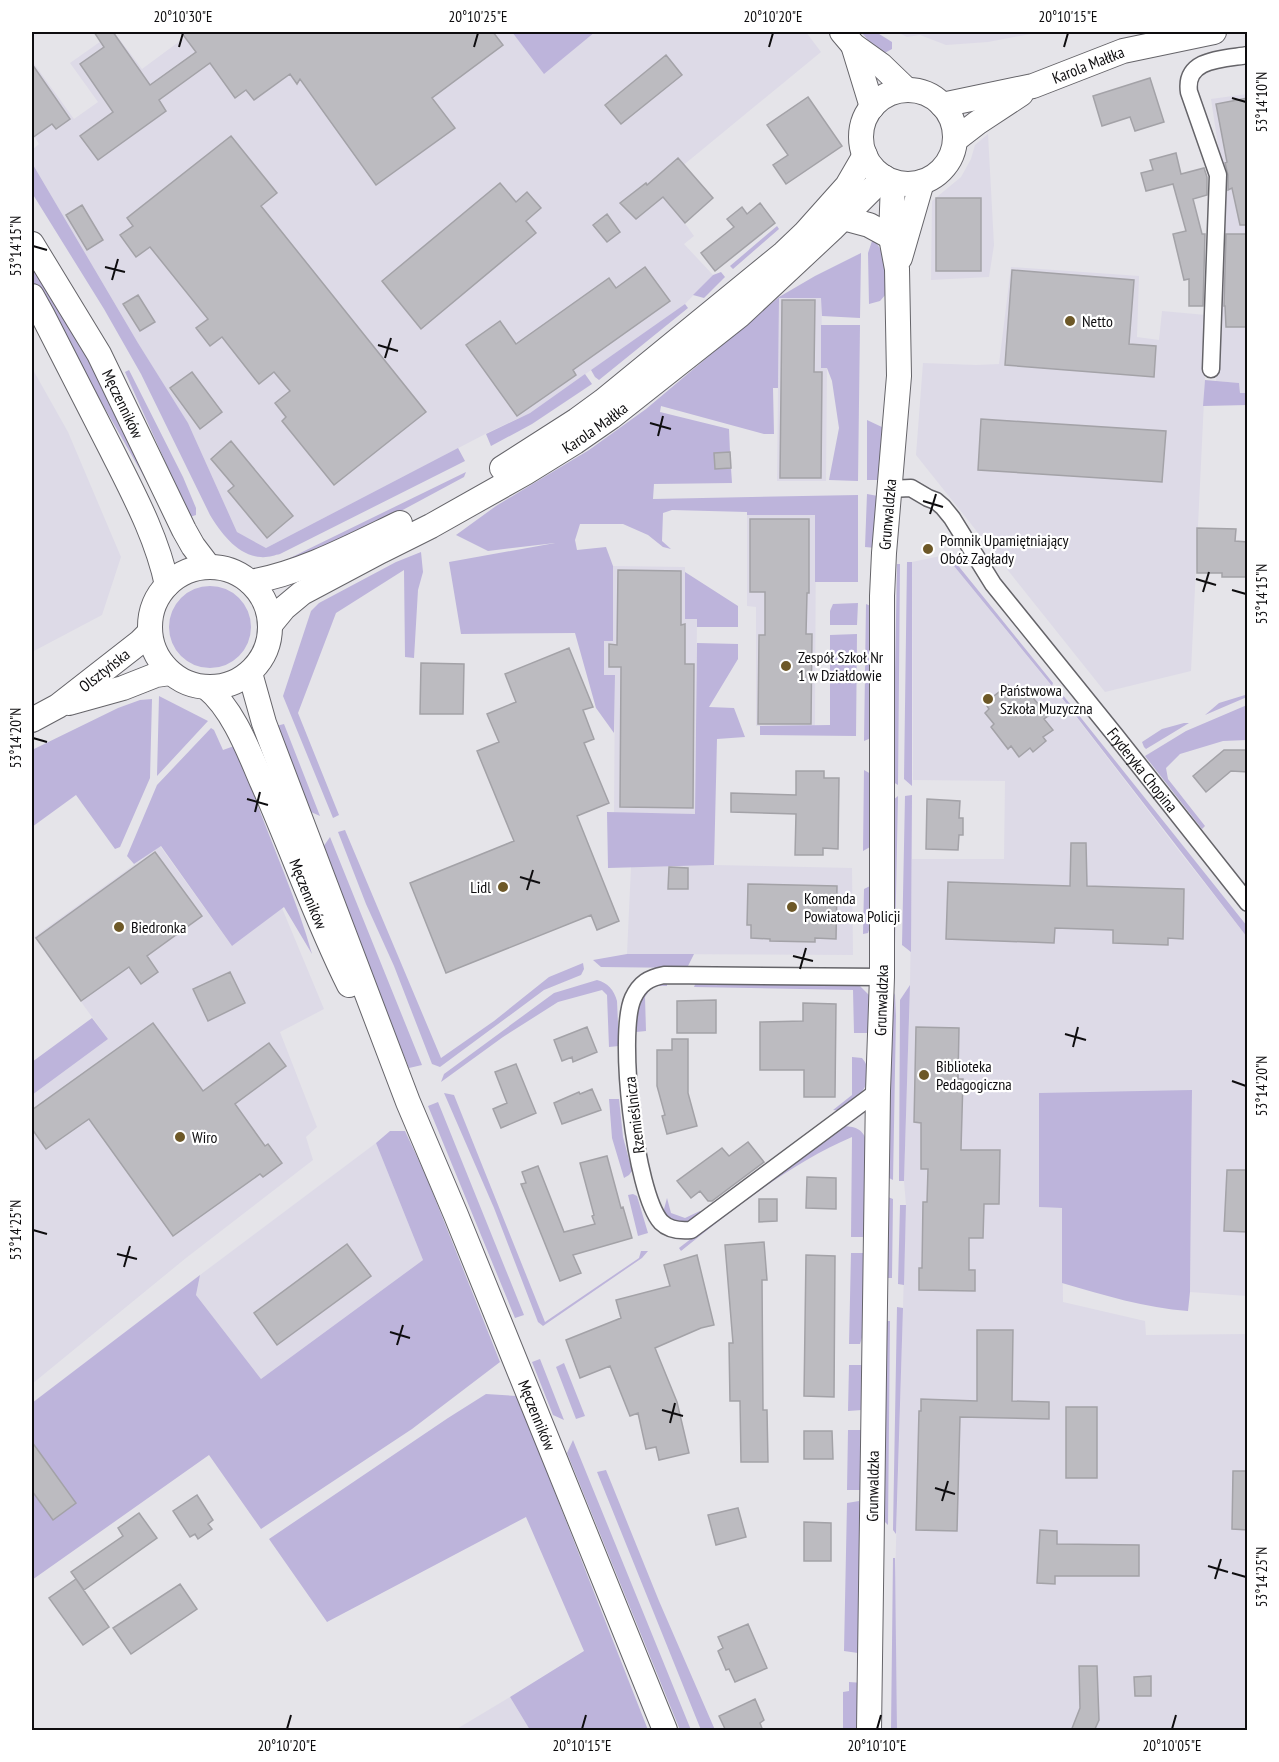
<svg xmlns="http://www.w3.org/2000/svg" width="1279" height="1762" viewBox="0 0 1279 1762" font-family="'PT Sans Narrow',sans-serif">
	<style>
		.built { fill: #dddae7 }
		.green { fill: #bdb4db }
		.building { fill: #bcbbc0; stroke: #a3a2a7; stroke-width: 1.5 }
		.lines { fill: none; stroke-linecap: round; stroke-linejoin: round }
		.street-casing { stroke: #656469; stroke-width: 19 }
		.secondary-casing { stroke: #656469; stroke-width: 26 }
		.street { stroke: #fff; stroke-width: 16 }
		.secondary { stroke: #fff; stroke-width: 24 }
		.ticks { fill: none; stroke: #0e0d0f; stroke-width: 2 }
		.poi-dot { fill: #6d5827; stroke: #fff; stroke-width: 2 }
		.labels { text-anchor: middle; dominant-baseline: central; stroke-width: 4.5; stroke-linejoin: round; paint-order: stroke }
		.street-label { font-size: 16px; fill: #0e0d0f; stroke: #fff }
		.poi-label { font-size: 16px; fill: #0e0d0f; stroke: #fff; text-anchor: start }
		.neatline { fill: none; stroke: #0e0d0f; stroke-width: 2 }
		.ticks-label { font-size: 15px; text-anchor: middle; fill: #0e0d0f }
	</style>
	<rect width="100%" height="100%" fill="#e5e4e9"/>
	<path class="built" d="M114,32L142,69L184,38L179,32H512L544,73L595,32H806L821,52L658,186L694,236L684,244L713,275L685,304L530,413L493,430L266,548L237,532L188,423L138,343L32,163V150L39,144L32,133V61L74,119L98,102L70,63Z
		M897,32H1041L988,42L946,45L920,35L907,37Z
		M1247,94V393H1240L1239,383L1216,381L1223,235L1221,165L1211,99Z
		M988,134L994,245L989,277L931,280L932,201L961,177L971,159L975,145Z
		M1011,267L1139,276L1137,337L1159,340L1162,311L1206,315L1205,380L1191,671L1105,692L916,455L923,363L976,365L999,364Z
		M779,297L822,298L821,367L827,368L826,481H777Z
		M32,368L68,432L121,557L102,615L32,652Z
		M747,515H816L815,726H756V607L747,606Z
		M945,555L1067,705L1176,847L1247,937V1296L1190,1292L1192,1091L1039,1207L1062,1208L1063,1302L1145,1321L1146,1335L1247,1334V1730H897L895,1578L906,1205L904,1181L910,985L912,859H1004L1005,781L913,780L912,562Z
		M613,566L685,567V619H697L695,814L614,813L615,676L604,675V641L613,640Z
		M160,846L232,946L282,908L324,1009L280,1032L317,1127L306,1137L313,1160L186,1258L32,1384V1095L108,1039L34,937Z
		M714,865L852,868L853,955L627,954L631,867Z
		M376,1143L423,1260L261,1379L196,1295L200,1275Z
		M510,1697L530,1730H455Z"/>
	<path class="green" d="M512,32H595L544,74Z
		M861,32H876L892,42V49L881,55Z
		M32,163L138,343L188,423L237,532L266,548L458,448L465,461L280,554C275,555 267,558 261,557C238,556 221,533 210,515L141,374L104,309L32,193Z
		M777,226L779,229L733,269L730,266Z
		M873,238L885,256L887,293L880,301L869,304L868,253Z
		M861,253L860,318L822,316L821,298H779L778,388H773L774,434H764L661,406L660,412L729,429L730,452L714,453L715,469L731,468L732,483L654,484L653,499L858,495V582H815V515H747V512L672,510L663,513L662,541L671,549L663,547L648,535L623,524H580L575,540L577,550L606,547L613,566V641H604V675H615L614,733L596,708L575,633L461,634L449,562L555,543L488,551L456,535L496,506L589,450L646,409L779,297L815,276Z
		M32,254L81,338L151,481L147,482L32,281Z
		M721,272L725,277L704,298L693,295L713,275Z
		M685,304L688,308L599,380L595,377L591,370Z
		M821,325H860L858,481L829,480L839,428L832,381L827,368H821Z
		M129,370L183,477L196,508V515L190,517L125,372Z
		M585,374L592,384L532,424L491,446L486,434L530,413Z
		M1205,380L1239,383L1240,393H1247V405L1203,406Z
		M867,420L884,428L879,480H867Z
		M466,472L464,477L360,533L294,565L290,558Z
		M867,494L878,496L876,548L865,547Z
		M421,552L423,572L418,590L414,658L405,657L404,570L336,613L298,713L339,815L333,818L283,696L311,611L319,603L396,562Z
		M948,553L1053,683L1052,686L945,555Z
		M907,562H912V786L904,779Z
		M897,564H900L898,785L893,782Z
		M685,572L738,606V627H697V619H685Z
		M169 627a41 41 0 1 1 82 0a41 41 0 1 1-82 0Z
		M858,603L857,625H830V611L833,604Z
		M866,604L873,607L871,738L864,741Z
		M857,634L856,736L760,735V726L830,725V635Z
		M697,643L738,644V659L709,707L734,708L745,737L717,739L714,865L608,868L607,812L695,814Z
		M1059,694H1062L1247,926V937Z
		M1245,695L1247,697L1205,715L1219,703Z
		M159,696L208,721L157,776Z
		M152,699L150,778L120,847L115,849L76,795L32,827V750L118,708L140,700Z
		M1247,705V740L1223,741L1180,754L1166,768L1168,779L1205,826L1202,829L1145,756L1186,731Z
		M1184,723H1189L1146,749L1144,747L1142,742L1162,729Z
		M284,724L320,816L311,812L302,802L276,726Z
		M211,728L214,730L223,750L237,745C258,816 292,883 312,954L284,907L232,946L161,846L134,864L127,856L157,785Z
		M864,770L871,774L870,847L863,851Z
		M912,795L911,952L902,945L905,796Z
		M898,796L895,944L888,943L893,800Z
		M345,830L441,1058L494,1021L549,977L583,963L584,969L581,975L544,990L440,1067L432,1064L394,966L366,904L338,832Z
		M330,837L422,1065L409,1068L321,850Z
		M870,886V927L868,933L863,934L864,889Z
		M627,954H694L687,968L601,967L593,960Z
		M597,980C608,983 614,990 617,1001L619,1046L609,1047L607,995L602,990L558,1002L503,1037L441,1082L444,1074L554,993Z
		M652,982H665L667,983V986H652L645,997L646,1031L636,1032C636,1013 632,993 652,982Z
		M696,982L854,984L860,986L869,995L870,1033H854L853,990L694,987Z
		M910,985L904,1181H899L900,1000Z
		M894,993L895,995L896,1016L893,1180L887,1177L891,1001Z
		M92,1018L108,1039L32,1095V1062Z
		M852,1057L862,1058C879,1078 859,1098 843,1111L833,1110L852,1095Z
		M1192,1090L1190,1292L1188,1311C1146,1308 1103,1295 1062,1283V1208L1039,1207V1093Z
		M444,1093L454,1095L545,1322L639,1258L641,1251H648L642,1258L543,1326L538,1322L494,1208Z
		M609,1099H619L623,1137L632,1171L629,1175L624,1178L612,1138Z
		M438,1102L524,1315L515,1318L428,1106Z
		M844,1126C857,1127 862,1129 867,1141L865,1237H851L852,1137C791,1163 733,1209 681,1251L679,1248L813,1145Z
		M390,1131H405L426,1176L500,1362L412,1429L261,1529L209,1455L32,1580V1403L200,1275L196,1295L261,1379L423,1260L376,1143Z
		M633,1194L637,1196L648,1233L638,1236L628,1195Z
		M888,1197L893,1199L892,1278H886Z
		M667,1198L671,1213L685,1218L700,1211L702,1214C688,1224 676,1226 663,1213Z
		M900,1205H906L904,1285L898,1284Z
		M851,1253H865V1328L860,1344H849Z
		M897,1307L903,1308L896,1534L893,1530Z
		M885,1321H890L888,1525L883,1520Z
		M540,1359L564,1420L553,1415L532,1362Z
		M564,1363L585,1416L576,1419L556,1367Z
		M849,1365H865L862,1410L848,1411Z
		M486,1394L517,1396L648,1730H530L510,1697L584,1651L526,1517L327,1622L269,1539L448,1418Z
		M848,1430H861V1490H847Z
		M573,1440L691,1730H680L567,1453Z
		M606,1470L659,1601L715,1730H701L597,1472Z
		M859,1501L862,1513L858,1653L844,1651L847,1503Z
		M893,1558H895L897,1730H891Z
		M849,1682L863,1683L862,1730H843V1692L849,1691Z"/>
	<path class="building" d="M94,32H113L150,85L196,52L181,32H493L503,45L432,98L455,128L376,185L300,79L297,84L290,74L254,100L246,90L235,98L210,63L159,100L166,111L98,160L80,136L113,112L80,64L104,47Z
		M666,55L682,75L621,124L605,105Z
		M32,64L70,119L56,129L52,124L32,138Z
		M1150,78L1164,122L1135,131L1130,117L1102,126L1093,96Z
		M808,97L842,146L786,184L773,165L788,155L767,125Z
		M1248,98V225H1240L1232,188L1228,190V175L1225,163L1227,162L1216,104Z
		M231,136L277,193L261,206L426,412L334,485L282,421L286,417L275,403L290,391L274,372L259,384L222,337L210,346L196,328L208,319L150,247L136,257L120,235L133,226L127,218Z
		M1176,153L1181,174L1204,168L1207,177V195L1193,199L1202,234H1205L1203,306H1189V279L1184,280L1173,234L1186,231L1173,184L1146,191L1141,173L1153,170L1150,160Z
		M678,158L713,198L685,223L663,197L636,219L620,203L646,183L647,185Z
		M500,183L516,202L527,192L541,208L526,221L536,233L421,329L382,281Z
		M936,198H981V271H936Z
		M760,203L775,223L715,271L701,253L734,227L727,219L742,207L747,214Z
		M82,205L103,240L87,250L66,215Z
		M607,214L620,232L607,242L593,225Z
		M1226,234H1248V327H1226L1225,306H1224Z
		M645,267L670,301L573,370L576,375L517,416L466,345L500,321L516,344L609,278L616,288Z
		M1012,270L1134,280L1129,344L1156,346L1154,377L1005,365Z
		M138,295L155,322L140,331L123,304Z
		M782,300H815L814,372H822L821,478H780Z
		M192,372L222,412L200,429L170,388Z
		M981,419L1166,431L1162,482L978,470Z
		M231,441L293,516L267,538L228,491L234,486L211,459Z
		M730,452L731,468L715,469L714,453Z
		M750,519H809V593H807L806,634H812L811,724H758L759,635H765V592H750Z
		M1197,528L1236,529L1235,541L1248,542V577H1222V573H1197Z
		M618,570L681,571V625L685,624V664H694L693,808L620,807L621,667H609V644L617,645Z
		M569,648L593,707L583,710L594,739L584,743L609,803L577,816L619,921L597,930L591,915L446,973L410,883L514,841L477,751L499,742L487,714L516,702L505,674Z
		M421,663L464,664L463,714H420Z
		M1008,685L1012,690L1018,686L1026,696L1030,694L1048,716L1044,719L1053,730L1043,737L1046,741L1033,752L1030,748L1019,757L1011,746L1008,749L991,727L994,724L985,713L989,709L985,703Z
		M1224,750H1248V772L1231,771L1206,792L1193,776Z
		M796,771H824V778H839L838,849L823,848V855H795L796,814L731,812V793L796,795Z
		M927,799L960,801L959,818H963V835H959L958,850L926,849Z
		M1071,843H1086L1087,886L1184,889L1183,939L1168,938V945L1113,943V930L1055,928L1054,943L946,939L948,882L1070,886Z
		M155,852L202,916L147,956L158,972L141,984L129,967L81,1001L36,938Z
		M669,867L688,868V889H668Z
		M748,884L837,886L836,939L815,938V942L770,941V939L751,938V925H747Z
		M230,972L245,1003L208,1021L193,989Z
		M716,1000V1033H677V1001Z
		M803,1003L836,1004L835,1097H804V1070H760V1022L803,1021Z
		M153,1023L203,1091L269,1043L286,1066L235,1104L265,1146L268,1144L282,1163L263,1177L260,1174L173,1236L89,1119L46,1149L32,1129V1110Z
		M587,1027L597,1052L573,1062L572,1057L562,1061L554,1040Z
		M916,1027L959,1028L958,1079H963L961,1150H1000L999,1204H984L983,1238H969V1270H975V1291L919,1290V1268H922L923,1202H927L928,1169H921V1123L914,1122Z
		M672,1039H688V1093L697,1126L667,1134L662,1116L665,1115L657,1086V1050H672Z
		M516,1064L536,1113L501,1128L493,1109L507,1103L495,1072Z
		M592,1089L601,1110L562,1124L554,1103L579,1092L580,1094Z
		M748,1142L764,1162L712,1201H708L700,1191L691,1198L677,1181L722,1148L729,1156Z
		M607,1156L621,1208L623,1207L632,1238L573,1255L581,1273L560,1281L521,1184L526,1183L522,1172L538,1166L564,1232L595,1224L592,1216L594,1215L580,1163Z
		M1227,1170H1248V1232L1224,1231Z
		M807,1177L836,1178V1209L806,1208Z
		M759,1199H777V1221L759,1222Z
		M764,1242L767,1280H762L763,1410H767L768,1462H741L740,1401H730L729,1343H733L725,1245Z
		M347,1244L371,1276L277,1345L254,1313Z
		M697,1255L714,1325L701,1328L655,1348L677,1402L689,1453L659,1460L656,1447L646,1449L638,1413L630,1416L610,1366L580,1378L566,1340L621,1318L616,1300L670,1286L664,1265Z
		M806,1255L835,1256L834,1397L804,1396Z
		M977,1330H1013L1012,1401L1049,1402V1419L960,1417L957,1531L916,1530L919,1411H921V1399L977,1401Z
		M1066,1407H1097V1478H1066Z
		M804,1431H832L833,1459H804Z
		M32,1442L76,1503L53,1520L32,1491Z
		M1233,1471H1248V1530L1232,1529Z
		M197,1495L213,1520L208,1524L212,1529L198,1539L195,1534L190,1537L173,1511Z
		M738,1508L746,1537L716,1545L708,1515Z
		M139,1513L157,1538L84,1590L71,1572L123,1536L118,1528Z
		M804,1522L831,1523V1561H804Z
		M1040,1530L1057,1531V1544L1139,1545V1576H1055V1584L1037,1583Z
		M76,1579L109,1627L83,1645L49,1598Z
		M180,1584L197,1609L131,1654L113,1628Z
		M748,1624L767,1668L735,1682L729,1669L726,1670L718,1651L723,1648L718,1637Z
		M1079,1666H1097L1099,1720L1094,1731H1071L1080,1708Z
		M1151,1676V1696H1135L1134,1677Z
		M755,1699L764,1720L760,1723L763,1731H726L719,1716Z"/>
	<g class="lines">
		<g class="street-casing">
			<g id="street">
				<path d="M1211,369L1218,175L1189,92C1184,58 1224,59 1248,55"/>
				<path id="s1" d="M889,489L911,488L928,498L936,501L943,507L952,518L993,584L1115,735L1248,903"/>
				<path d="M878,1091L691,1230C680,1231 669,1230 661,1222C635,1193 617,1033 633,998C640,983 649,978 664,975L882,977"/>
			</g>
		</g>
		<g class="secondary-casing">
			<g id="secondary">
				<path d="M842,32L853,45L881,65L907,90"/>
				<path d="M853,45L872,107"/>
				<circle cx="908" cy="137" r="47"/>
				<path id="s2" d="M942,105L1033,86L1123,51L1214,32"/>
				<path d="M955,140L977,123L1021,94"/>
				<path d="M843,218L869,225L891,237"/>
				<path id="s3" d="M32,244L99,354L184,530L193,546L209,567"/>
				<path d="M900,258L922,182"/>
				<path d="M32,296L42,314C65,359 88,404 111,449C133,493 157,537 167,585"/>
				<path d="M502,468L577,420L603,401L784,253L805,233L847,186L865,155"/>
				<circle cx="210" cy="627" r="60"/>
				<path d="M250,582C302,573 352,546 400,523"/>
				<path id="s4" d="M270,625L284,608L302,593L381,551L431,526L525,473L575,442L611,417L740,315L832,229L884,177"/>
				<path id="s5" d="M250,673L264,723L408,1102L456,1215L665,1730"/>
				<path id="s6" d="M207,688C233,709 249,752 262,782C292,849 316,919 349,985"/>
				<path d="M69,703L123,688L156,675L170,673"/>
				<path id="s7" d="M32,720L58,706L140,642L150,632"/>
				<path id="s8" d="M869,1730L878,1091L882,977V596L884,553L899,376L897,269L891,237L893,182"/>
			</g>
		</g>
		<use href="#street" class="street"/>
		<use href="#secondary" class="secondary"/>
	</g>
	<path class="ticks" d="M179,47L183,33M474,47L478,33M769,47L773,33M1064,47L1068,33M1232,98L1246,102M33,246L47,250M105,267L125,272M112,280L118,259M378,345L398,351M385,358L391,338M650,423L671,429M658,436L663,416M923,501L943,507M930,514L936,494M1196,579L1216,585M1232,590L1246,594M1203,592L1209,572M33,738L47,742M247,799L268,805M255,812L260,792M520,877L540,883M527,890L533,870M793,956L813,961M800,969L806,948M1065,1034L1086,1040M1073,1047L1078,1027M1232,1081L1246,1086M33,1230L47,1234M117,1254L137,1259M124,1267L130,1246M390,1332L410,1338M397,1345L403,1325M662,1410L683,1416M670,1423L675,1403M935,1488L955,1494M942,1501L948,1481M1208,1566L1228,1572M1232,1573L1246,1577M1215,1579L1221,1559M287,1729L291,1715M582,1729L586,1715M877,1729L881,1715M1172,1729L1176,1715"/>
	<g class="poi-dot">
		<circle cx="1070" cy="321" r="6"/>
		<circle cx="928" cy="549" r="6"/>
		<circle cx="786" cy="666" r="6"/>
		<circle cx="988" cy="699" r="6"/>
		<circle cx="503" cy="887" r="6"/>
		<circle cx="792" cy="907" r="6"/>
		<circle cx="119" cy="927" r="6"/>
		<circle cx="924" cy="1075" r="6"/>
		<circle cx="180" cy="1137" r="6"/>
	</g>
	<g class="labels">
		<g class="street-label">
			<text stroke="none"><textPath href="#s2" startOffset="152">Karola Małłka</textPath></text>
			<text stroke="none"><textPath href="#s3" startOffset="184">Męczenników</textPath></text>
			<text stroke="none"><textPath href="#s4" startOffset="382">Karola Małłka</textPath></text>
			<text stroke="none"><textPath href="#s8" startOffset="1216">Grunwaldzka</textPath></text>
			<text stroke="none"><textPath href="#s7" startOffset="88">Olsztyńska</textPath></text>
			<text stroke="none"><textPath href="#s1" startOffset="390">Fryderyka Chopina</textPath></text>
			<text stroke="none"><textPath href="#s6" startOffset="231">Męczenników</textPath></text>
			<text stroke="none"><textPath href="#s8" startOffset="730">Grunwaldzka</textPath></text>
			<text transform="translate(634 1115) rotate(-97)">Rzemieślnicza</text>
			<text stroke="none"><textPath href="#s5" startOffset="796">Męczenników</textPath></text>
			<text stroke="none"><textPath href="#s8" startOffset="244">Grunwaldzka</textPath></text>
		</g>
		<g class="poi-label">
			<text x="1082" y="321">Netto</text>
			<text x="940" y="540">Pomnik Upamiętniający<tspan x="940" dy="18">Obóz Zagłady</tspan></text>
			<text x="798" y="657">Zespół Szkoł Nr<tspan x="798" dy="18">1 w Działdowie</tspan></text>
			<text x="1000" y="690">Państwowa<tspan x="1000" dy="18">Szkoła Muzyczna</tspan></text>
			<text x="491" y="887" text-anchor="end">Lidl</text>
			<text x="804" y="898">Komenda<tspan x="804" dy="18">Powiatowa Policji</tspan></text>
			<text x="131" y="927">Biedronka</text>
			<text x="936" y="1066">Biblioteka<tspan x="936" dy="18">Pedagogiczna</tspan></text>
			<text x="192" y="1137">Wiro</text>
		</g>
	</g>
	<rect width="1279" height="1762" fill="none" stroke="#ffffff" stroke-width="66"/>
	<rect x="33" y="33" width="1213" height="1696" class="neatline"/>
	<g class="ticks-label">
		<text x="183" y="22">20°10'30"E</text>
		<text x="478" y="22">20°10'25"E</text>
		<text x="773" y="22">20°10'20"E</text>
		<text x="1068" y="22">20°10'15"E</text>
		<text transform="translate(1262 102) rotate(-90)" y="5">53°14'10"N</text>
		<text transform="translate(16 246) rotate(-90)" y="5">53°14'15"N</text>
		<text transform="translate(1262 594) rotate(-90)" y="5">53°14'15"N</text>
		<text transform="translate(16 738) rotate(-90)" y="5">53°14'20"N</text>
		<text transform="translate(1262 1086) rotate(-90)" y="5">53°14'20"N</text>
		<text transform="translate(16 1230) rotate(-90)" y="5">53°14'25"N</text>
		<text transform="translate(1262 1577) rotate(-90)" y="5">53°14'25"N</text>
		<text x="287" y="1751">20°10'20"E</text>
		<text x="582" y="1751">20°10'15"E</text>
		<text x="877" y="1751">20°10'10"E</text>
		<text x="1172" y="1751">20°10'05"E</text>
	</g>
</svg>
